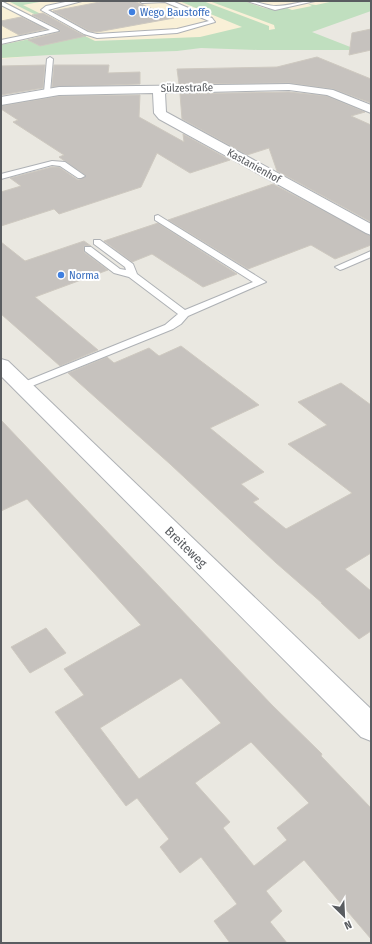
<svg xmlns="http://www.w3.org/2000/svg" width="372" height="944" viewBox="0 0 372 944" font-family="'Fira Sans Condensed',sans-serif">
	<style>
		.commercial { fill: #f9f0d7 }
		.green { fill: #c0dfbf }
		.building { fill: #c6c2be; stroke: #cec9c0; fill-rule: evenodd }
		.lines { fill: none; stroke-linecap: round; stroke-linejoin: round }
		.service-casing { stroke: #aeb1b5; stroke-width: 2 }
		.minor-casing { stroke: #aeb1b5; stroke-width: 2 }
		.tertiary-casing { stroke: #aeb1b5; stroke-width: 2 }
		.service { fill: #fff; fill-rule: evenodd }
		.minor { fill: #fff; fill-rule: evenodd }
		.tertiary { fill: #fff; fill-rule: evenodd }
		.shop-dot { fill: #3f7fe0; stroke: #fff; stroke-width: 1.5 }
		.labels { text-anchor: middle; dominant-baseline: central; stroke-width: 4; stroke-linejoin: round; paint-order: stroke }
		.far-shop-label { font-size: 11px; fill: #366cbe; stroke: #fff; text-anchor: start }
		.far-street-label { font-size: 11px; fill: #595c60; stroke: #fff }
		.street-label { font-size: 13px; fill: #595c60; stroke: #fff }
	</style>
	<rect width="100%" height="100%" fill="#eae8e1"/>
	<path class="commercial" d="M1,1H371L275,29L225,39L66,41L29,49L31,56L1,59Z"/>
	<path class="green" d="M8,1H45L23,5L95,41L200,37L242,27L179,1H203L269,26V30L275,29L274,25L209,1H244L264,8L276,10L287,8L292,10L312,6L308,4L316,5L334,1H371V11L312,32L358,50H258L201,48L177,51L50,55L1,58V45L68,31Z"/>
	<path class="building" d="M105,1H134L174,18L97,32L89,31L53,11Z
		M43,13L83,35L86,36L40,46L28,40L60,32L59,29L32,15Z
		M21,17L46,29L19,35L1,25V21Z
		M371,29V50L349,55L352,33Z
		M317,57L371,79V103L333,89L289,83L179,84L177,69L277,67Z
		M45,65L43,88L1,95V66Z
		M54,65H109L108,73L140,72V84L52,87Z
		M289,92L327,96L365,112L351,116L371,125V222L277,171L269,148L247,155L182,119L180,94Z
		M140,95L139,117L184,142L183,134L230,160L190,173L157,153L141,187L59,214L54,209L1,226V192L21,186L10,178L52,167H59L78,180L86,176L59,157L64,155L13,122L18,120L1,109V106L59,96Z
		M273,184L371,236V245L335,259L311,245L248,269L168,220Z
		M158,223L237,274L203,287L152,254L132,262L104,241Z
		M84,241L91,246H84V252L108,270L35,297L98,350L60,366L1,314V242L25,261Z
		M181,346L259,405L210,428L264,472L241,484L259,499L253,502L286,529L352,493L288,444L327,425L298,402L341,383L371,405V553L345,569L371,591V631L359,639L321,603H322L275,562L170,464L68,373L107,357L114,363L149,348L159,356Z
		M1,420L272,705L322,754L321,756L371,808V939L304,860L266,891L282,911L270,922L287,943H230L214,921L237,904L201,857L180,873L160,847L169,839L137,798L126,806L55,712L84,695L64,669L141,625L27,499L1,511ZM181,678L221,723L139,779L100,728ZM251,742L309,803L277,828L287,840L254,866L223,828L230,822L195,783Z
		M46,628L66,653L30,673L11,647Z"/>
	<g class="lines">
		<g class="service-casing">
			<path id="service" d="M1,1L58,30L59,31L1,44V40L50,30L1,5Z
				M70,1H82L48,10L88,32L97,34L177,29L209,21L165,2L142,3L139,1H172L212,18L215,22L177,33L97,38L84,34L41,10L46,6Z
				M247,1C257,1 267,6 276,6C289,6 301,1 315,1L275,10Z
				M50,57L53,59L50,92L47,94L44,92L47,59Z
				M52,161L65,162L85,176L81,178H78L60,166L52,165L1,179V174Z
				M158,215L266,282L188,316L181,324L173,329L27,388H19L17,386L19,384L165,325L178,314L129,277L114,273L85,251V247H91L120,269L126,270L125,267L94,244V240H100L133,264L137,274L185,310L253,282L155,220V216Z
				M371,251V257L343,269L340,270L335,267Z"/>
		</g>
		<g class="minor-casing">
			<path id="minor" d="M289,84L333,90L371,105V113L327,95L289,90L165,93L166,112L371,224V235L366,233L159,119L154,113L153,93L59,95L1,105V97L59,87Z"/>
		</g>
		<g class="tertiary-casing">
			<path id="tertiary" d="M1,359L8,361L371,709V741L361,737L1,376Z"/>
		</g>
		<use href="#service" class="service"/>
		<use href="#minor" class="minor"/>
		<use href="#tertiary" class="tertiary"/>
	</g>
	<g class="shop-dot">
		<circle cx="132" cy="12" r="4"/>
		<circle cx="61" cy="275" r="4"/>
	</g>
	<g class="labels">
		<g class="far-shop-label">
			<text x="140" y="12">Wego Baustoffe</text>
			<text x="69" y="275">Norma</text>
		</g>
		<g class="far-street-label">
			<text transform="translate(187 88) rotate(-1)">Sülzestraße</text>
			<text transform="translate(254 166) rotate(29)">Kastanienhof</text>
		</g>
		<g class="street-label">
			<text transform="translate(186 547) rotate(44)">Breiteweg</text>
		</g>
	</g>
	<rect width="372" height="944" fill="none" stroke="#595c60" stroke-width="4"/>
	<g transform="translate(344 916) rotate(156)" stroke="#ffffff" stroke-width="3" paint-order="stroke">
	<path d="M0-3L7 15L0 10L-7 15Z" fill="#595c60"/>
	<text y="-6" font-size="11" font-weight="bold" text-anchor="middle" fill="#595c60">N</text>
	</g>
</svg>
